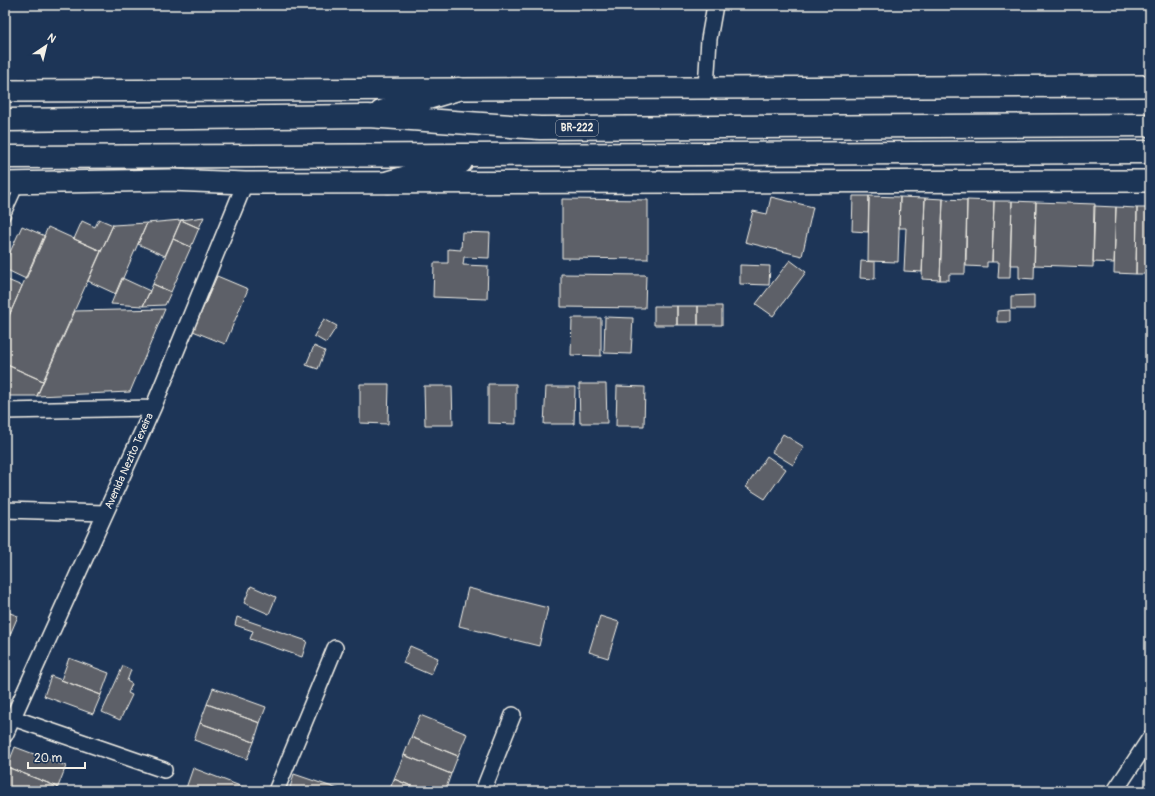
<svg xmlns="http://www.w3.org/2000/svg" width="1155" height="796" viewBox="0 0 1155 796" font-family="Pangolin,sans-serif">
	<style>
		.building { fill: #5d6168; stroke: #f4f1e8 }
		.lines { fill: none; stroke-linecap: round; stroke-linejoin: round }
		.lane-casing { stroke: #f4f1e8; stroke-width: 10 }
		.street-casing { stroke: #f4f1e8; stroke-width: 18 }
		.secondary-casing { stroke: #f4f1e8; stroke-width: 24 }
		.highway-casing { stroke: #f4f1e8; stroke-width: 25 }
		.lane { stroke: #1d3557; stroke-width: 7 }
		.street { stroke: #1d3557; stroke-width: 15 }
		.secondary { stroke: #1d3557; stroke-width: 21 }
		.highway { stroke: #1d3557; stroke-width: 22 }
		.labels { text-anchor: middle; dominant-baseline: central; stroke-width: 3; stroke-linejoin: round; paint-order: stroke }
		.shield { fill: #1d3557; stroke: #b4b9bc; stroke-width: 1 }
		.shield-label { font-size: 10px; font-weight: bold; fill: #f4f1e8 }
		.street-label { font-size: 11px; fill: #f4f1e8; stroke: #1d3557 }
	</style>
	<rect width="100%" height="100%" fill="#1d3557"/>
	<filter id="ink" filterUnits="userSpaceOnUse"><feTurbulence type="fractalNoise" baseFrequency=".025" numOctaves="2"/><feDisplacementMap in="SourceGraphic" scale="8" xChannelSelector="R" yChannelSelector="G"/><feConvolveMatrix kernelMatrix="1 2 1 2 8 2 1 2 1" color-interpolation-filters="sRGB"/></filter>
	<g filter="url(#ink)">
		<path class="building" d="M853,196H869L868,232L852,231Z
			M869,196L900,197L898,262L868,261Z
			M771,197L813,207L802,256L745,242L753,211L767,214Z
			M900,197L925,198L922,272L904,271L906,228H899Z
			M925,198L943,199L940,280L922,279Z
			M562,199L648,200V259L562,258Z
			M943,199L967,200L965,274H949V280H940Z
			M967,200L994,201L992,262H987V267L966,266Z
			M994,201H1012L1010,278H998L999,262H992Z
			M1012,201L1036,202L1034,279L1019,278V265H1010Z
			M1036,202L1095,204L1093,267L1034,265Z
			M1094,206L1116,207L1114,263L1093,262Z
			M1116,207L1137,208L1136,274L1114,273Z
			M1137,208H1150V274H1136Z
			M204,217L199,228L181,220Z
			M99,219L113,225L101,251L74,239L82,221L95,227Z
			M181,220L199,228L191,247L173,239Z
			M181,220L165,256L138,244L147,223Z
			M147,223L116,294L88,281L113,225Z
			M22,226L45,236L26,279L5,269V263Z
			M48,227L101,251L43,381L5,364V325Z
			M462,232L490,233L489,258L464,257L463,265L488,266L487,299L433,297L434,263H448V249L461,250Z
			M173,239L191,247L171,292L153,284Z
			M790,260L806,272L773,316L756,304Z
			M861,261L875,262V279L860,278Z
			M740,265L770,266L769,285L740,284Z
			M561,274L646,275L645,308L561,307Z
			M217,276L248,289L225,344L193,331Z
			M122,278L150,291L143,306L111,304Z
			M5,279L22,286L5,325V300L7,296L5,295Z
			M153,284L171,292L165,305L143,306Z
			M1034,295V309H1011V296Z
			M654,306H677V325H654Z
			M677,306H698V325H677Z
			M698,306H722V325H698Z
			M165,309L130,392L37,396L75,311Z
			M1010,310V322H997V311Z
			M605,317L633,318L631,354L604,353Z
			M572,318H601V356L571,355Z
			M324,319L337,326L326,343L314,336Z
			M314,346L325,351L318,369L306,365Z
			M5,364L43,381L37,396H5Z
			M360,384H389L388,424L360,423Z
			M488,384H516V424L488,423Z
			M579,384H606L607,423H580Z
			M424,386H452L453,425H425Z
			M617,386L645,387L644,426H616Z
			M546,387H575L574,424H544Z
			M783,434L804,447L793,465L772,452Z
			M767,456L786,469L765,499L746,487Z
			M251,586L276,597L269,614L244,603Z
			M468,588L548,608L539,646L459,626Z
			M5,611L18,616L9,637L5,635Z
			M600,616L619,622L608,658L589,652Z
			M237,617L307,641L302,657L250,639L253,631L235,625Z
			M410,646L438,658L431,675L403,663Z
			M69,658L109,673L101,695L61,680Z
			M123,666L131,670L127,681L132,684L128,693L132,695L120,720L102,712Z
			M51,676L101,695L93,714L44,696Z
			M213,688L266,707L260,723L207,704Z
			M207,704L260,723L254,742L200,723Z
			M420,715L467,734L458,756L411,737Z
			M200,723L254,742L247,759L194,740Z
			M411,737L458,756L451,774L404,755Z
			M15,747L66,766L58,787L7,767Z
			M404,755L451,774L445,791H424L394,779Z
			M7,767L58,787L56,791L5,790V772Z
			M193,768L248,789V791H185Z
			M294,774L344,791H289Z
			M394,779L424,791H389Z
			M896,786L910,791H894Z"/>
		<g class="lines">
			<g class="lane-casing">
				<path id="lane" d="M5,218L20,185"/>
			</g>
			<g class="street-casing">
				<path id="street" d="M706,88L709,39L715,5
					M5,411L153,408
					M5,510L105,513
					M13,718L164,770
					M5,735L153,408L245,183
					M276,791L335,648
					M483,791L513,715
					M1115,791L1150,738"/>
			</g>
			<g class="secondary-casing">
				<path id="secondary" d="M5,91L1150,86
					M5,183L170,180L245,183L1150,181"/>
			</g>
			<g class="highway-casing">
				<path id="highway" d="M381,112L458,89
					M5,120L368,116L540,128L1150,125
					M5,157L1150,152
					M389,182L461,162"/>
			</g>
			<use href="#lane" class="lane"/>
			<use href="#street" class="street"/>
			<use href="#secondary" class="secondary"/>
			<use href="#highway" class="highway"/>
		</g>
	</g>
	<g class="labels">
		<rect class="shield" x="556" y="120" width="42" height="16" rx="3"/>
		<g class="shield-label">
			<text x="577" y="128">BR-222</text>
		</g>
		<g class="street-label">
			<text transform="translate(129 461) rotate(-66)">Avenida Nezito Texeira</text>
		</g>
	</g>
	<rect width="1155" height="796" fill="none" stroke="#1d3557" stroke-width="20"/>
	<rect x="10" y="10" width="1135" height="776" fill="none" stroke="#f4f1e8" stroke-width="1.5" filter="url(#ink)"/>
	<g transform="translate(46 46) rotate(35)" stroke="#1d3557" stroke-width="3" paint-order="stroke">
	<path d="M0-3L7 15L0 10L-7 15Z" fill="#f4f1e8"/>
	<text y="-6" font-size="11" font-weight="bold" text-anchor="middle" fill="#f4f1e8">N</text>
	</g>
	<path d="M28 762v6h57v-6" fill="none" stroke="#f4f1e8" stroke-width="2"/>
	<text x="34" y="762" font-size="12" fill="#f4f1e8" stroke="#1d3557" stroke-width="3" paint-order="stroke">20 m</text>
</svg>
